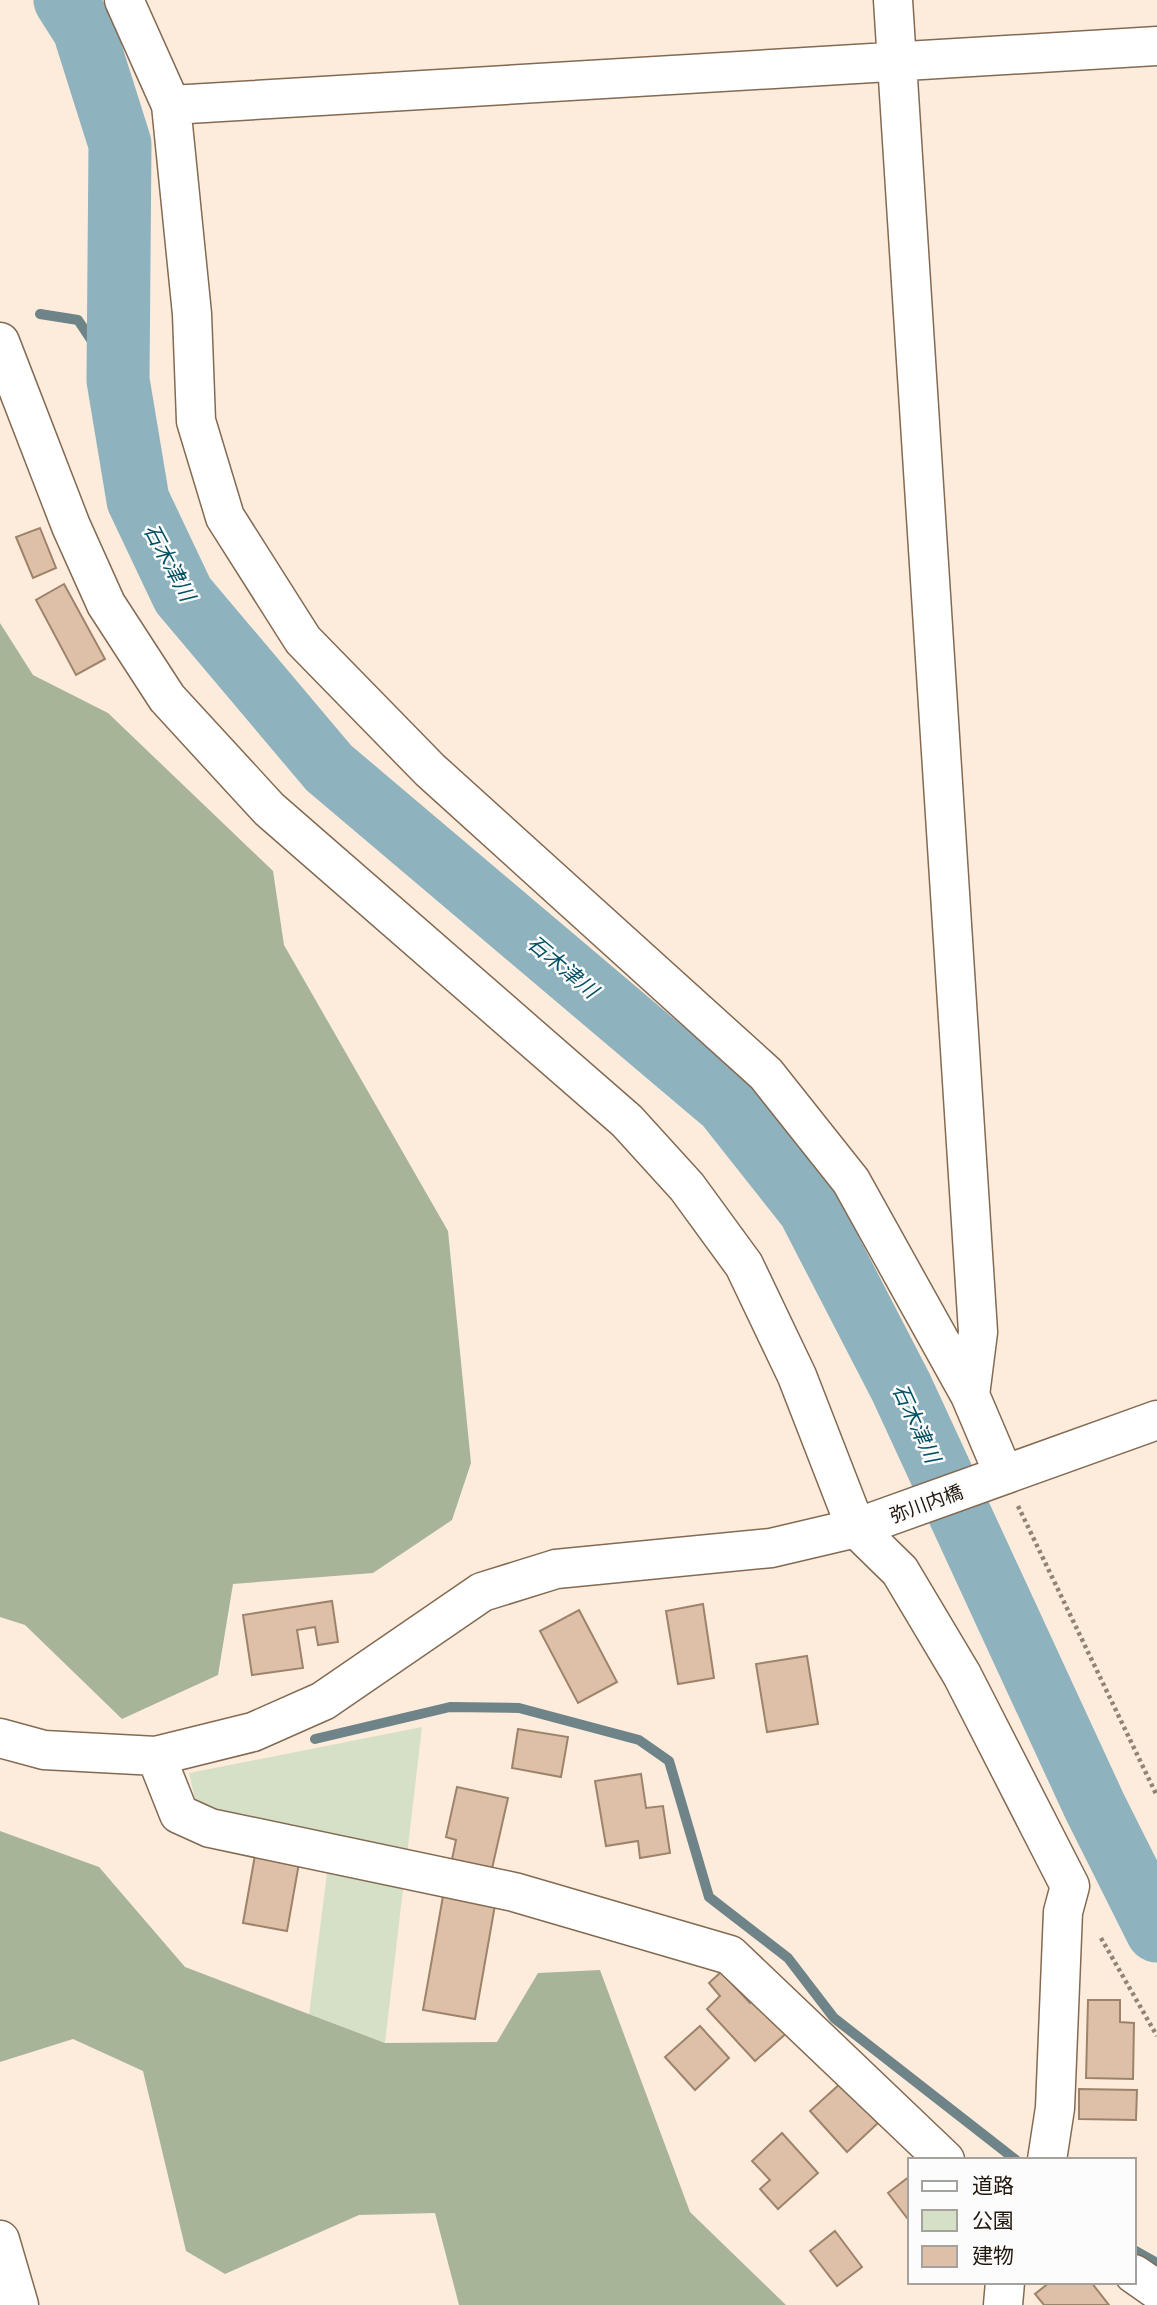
<svg xmlns="http://www.w3.org/2000/svg" width="1157" height="2305" viewBox="0 0 1157 2305" font-family="'Titillium Web','Noto Sans JP',sans-serif">
	<style>
		.green { fill: #d6e0c6 }
		.forest { fill: #a8b497 }
		.lines { fill: none; stroke-linecap: round; stroke-linejoin: round }
		.stream { stroke: #6e8489; stroke-width: 10 }
		.river { stroke: #8eb2be; stroke-width: 63 }
		.building { fill: #ddc0a7; stroke: #9e836b; stroke-width: 2 }
		.minor-casing { stroke: #836a52; stroke-width: 41 }
		.path { stroke: #918477; stroke-width: 4.5; stroke-dasharray: 3.5 3.5; stroke-linecap: butt }
		.minor { stroke: #fff; stroke-width: 38 }
		.labels { text-anchor: middle; dominant-baseline: central; stroke-width: 5; stroke-linejoin: round; paint-order: stroke }
		.street-label { font-size: 19px; fill: #22180e; stroke: #fcfcfc }
		.water-label { font-size: 21px; font-style: italic; fill: #005163; stroke: #fcfcfc }
	</style>
	<rect width="100%" height="100%" fill="#fdecdc"/>
	<path class="green" d="M422,1727L385,2043L309,2014L331,1842L199,1816L189,1773Z"/>
	<path class="forest" d="M0,623L33,675L108,713L273,871L284,945L448,1231L471,1463L452,1520L373,1573L233,1584L218,1675L122,1719L25,1625L0,1617Z
		M0,1831L99,1867L185,1967L385,2043L497,2042L538,1973L600,1970L690,2212L786,2305H459L435,2213L359,2215L225,2274L186,2251L143,2071L73,2039L0,2062Z"/>
	<g class="lines">
		<path class="stream" d="M40,314L78,320L118,380
			M315,1739L450,1707L519,1708L639,1740L669,1761L709,1897L788,1958L834,2018L1016,2160
			M1134,2250L1157,2263"/>
		<path class="river" d="M65,0L84,30L120,144L118,380L138,500L183,595L329,768L726,1104L809,1209L901,1387L1095,1807L1157,1931"/>
	</g>
	<path class="building" d="M40,528L56,568L33,578L16,537Z
		M64,584L105,659L76,675L36,600Z
		M332,1601L338,1642L318,1645L315,1627L297,1630L303,1668L252,1675L243,1615Z
		M703,1604L714,1678L678,1684L666,1611Z
		M579,1610L617,1682L578,1703L540,1631Z
		M807,1656L818,1724L767,1732L756,1664Z
		M518,1729L568,1737L561,1777L512,1768Z
		M641,1774L646,1808L663,1806L670,1853L640,1858L638,1841L606,1846L595,1781Z
		M457,1787L508,1798L491,1873L451,1864L456,1840L446,1837Z
		M255,1855L299,1863L287,1931L243,1923Z
		M443,1896L495,1905L475,2019L423,2010Z
		M721,1972L750,2003L759,1996L790,2030L755,2061L707,2009L720,1996L709,1983Z
		M1088,2000H1120V2022L1134,2023L1133,2079L1086,2078Z
		M700,2026L729,2058L695,2090L665,2057Z
		M841,2083L878,2123L847,2152L810,2111Z
		M1079,2089L1137,2090L1136,2120L1079,2119Z
		M782,2133L818,2173L778,2209L760,2189L770,2180L752,2161Z
		M910,2176V2216L907,2218L888,2193Z
		M835,2231L862,2267L837,2286L810,2251Z
		M1050,2282H1091L1109,2305H1044L1035,2294Z"/>
	<g class="lines">
		<g class="minor-casing">
			<path id="minor" d="M124,0L171,105L192,314L196,421L225,517L303,640L430,770L766,1074L851,1181L970,1395
				M893,0L978,1332L970,1395L1004,1475
				M171,105L1157,46
				M0,342L71,526L106,604L167,698L269,809L627,1121L687,1187L744,1265L797,1376L856,1528L900,1571L962,1675L1070,1886L1063,1912L1055,2108L1047,2160
				M0,1738L44,1750L156,1756L253,1732L323,1701L482,1592L556,1569L771,1548L856,1528L1157,1420
				M156,1756L179,1814L210,1828L514,1892L730,1955L945,2160
				M0,2240L19,2305
				M1134,2274L1157,2290
				M1003,2305L1005,2282"/>
		</g>
		<path class="path" d="M1018,1506L1157,1796
			M1101,1938L1157,2036"/>
		<use href="#minor" class="minor"/>
	</g>
	<g class="labels">
		<g class="street-label">
			<text transform="translate(926 1503) rotate(-20)">弥川内橋</text>
		</g>
		<g class="water-label">
			<text transform="translate(170 562) rotate(62)">石木津川</text>
			<text transform="translate(563 966) rotate(40)">石木津川</text>
			<text transform="translate(917 1423) rotate(65)">石木津川</text>
		</g>
	</g>
	<rect x="908" y="2158" width="228" height="126" fill="#fcfcfc" stroke="#a5a19d" stroke-width="2"/>
	<rect x="922" y="2181" width="35" height="10" fill="#ffffff" stroke="#a5a19d" stroke-width="2"/>
	<text x="972" y="2193" font-size="21" fill="#22180e">道路</text>
	<rect x="922" y="2210" width="35" height="21" fill="#d6e0c6" stroke="#a5a19d" stroke-width="2"/>
	<text x="972" y="2228" font-size="21" fill="#22180e">公園</text>
	<rect x="922" y="2246" width="35" height="21" fill="#ddc0a7" stroke="#a5a19d" stroke-width="2"/>
	<text x="972" y="2263" font-size="21" fill="#22180e">建物</text>
</svg>
